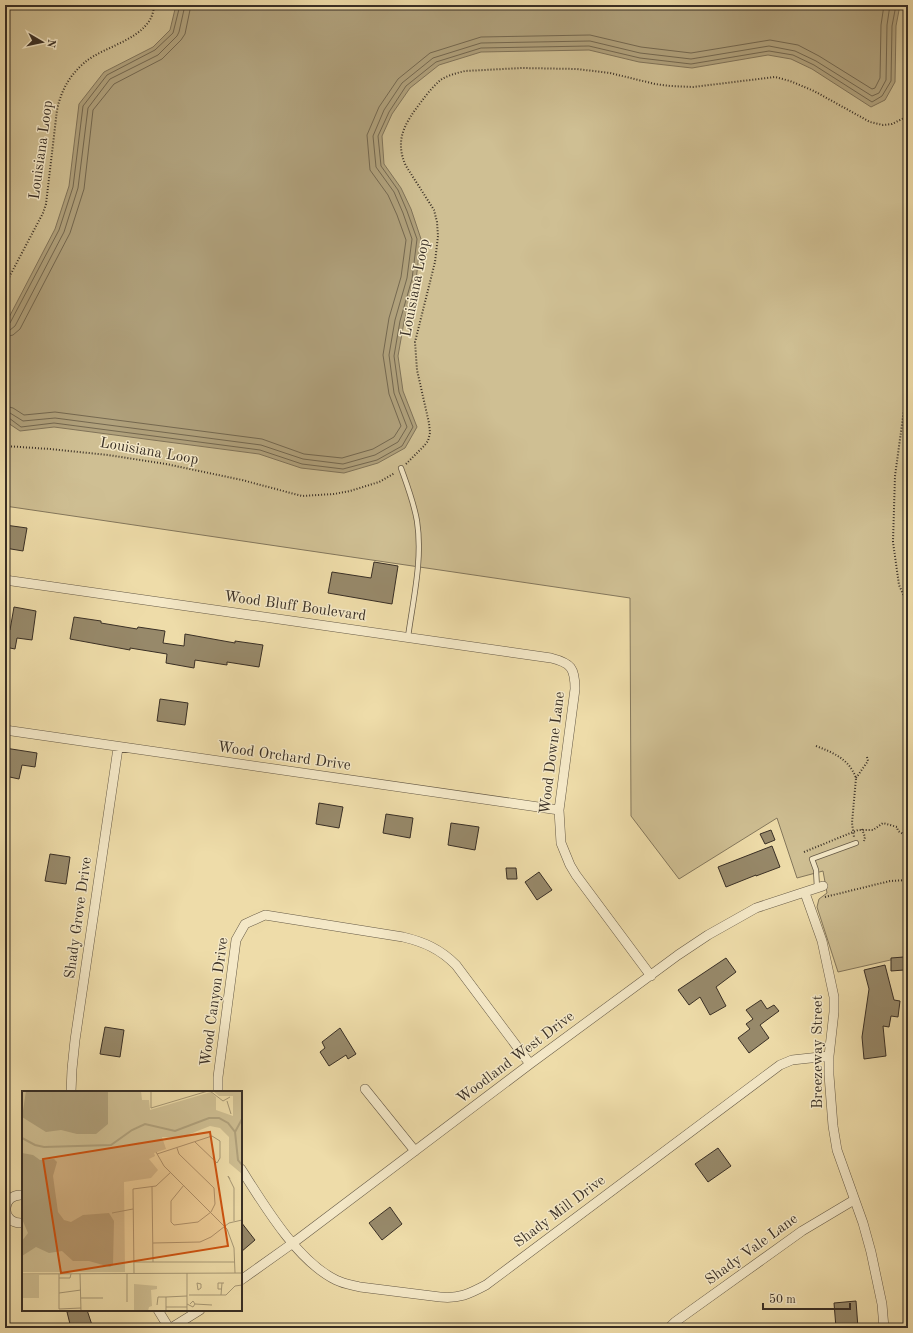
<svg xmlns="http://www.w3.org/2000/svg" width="913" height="1333" viewBox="0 0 913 1333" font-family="'Old Standard TT',serif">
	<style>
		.green { fill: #cfbf93; stroke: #84775c }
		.water { fill: #b0a17c; stroke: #807359 }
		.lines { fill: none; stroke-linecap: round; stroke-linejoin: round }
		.shore { stroke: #746850; stroke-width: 1 }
		.building { fill: #97896a; stroke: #392f25 }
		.service-casing { stroke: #665a46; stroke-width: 6 }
		.minor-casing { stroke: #665a46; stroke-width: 10 }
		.path { stroke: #392f25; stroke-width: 2; stroke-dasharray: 1 2; stroke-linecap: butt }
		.service { stroke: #f4e8c7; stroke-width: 4.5 }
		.minor { stroke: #f4e8c7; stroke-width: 9 }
		.labels { text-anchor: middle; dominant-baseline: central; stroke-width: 3; stroke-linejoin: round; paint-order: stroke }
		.street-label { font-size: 15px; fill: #392f25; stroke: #f4e8c7 }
		.inset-river { fill: none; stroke: #b0a17c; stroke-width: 2 }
		.inset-road { fill: none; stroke: #a69774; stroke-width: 1 }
		.view { fill: #ce5310; fill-opacity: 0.15; stroke: #ce5310; stroke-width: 2 }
		.inset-edge { fill: none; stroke: #392f25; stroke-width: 2 }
	</style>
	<rect width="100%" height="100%" fill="#eedca9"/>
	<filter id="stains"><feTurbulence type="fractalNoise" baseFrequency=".005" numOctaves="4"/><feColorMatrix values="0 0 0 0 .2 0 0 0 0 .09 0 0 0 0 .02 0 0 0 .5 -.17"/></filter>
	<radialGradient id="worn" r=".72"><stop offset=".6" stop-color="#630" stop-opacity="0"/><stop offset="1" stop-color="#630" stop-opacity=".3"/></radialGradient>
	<path class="green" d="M5,5H908V956L838,972L817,907L819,899L827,893L823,871L797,878L777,818L679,879L631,816L630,598L5,506Z
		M908,1029V1102C903,1079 904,1052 908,1029Z"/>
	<path class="water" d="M176,5H900L896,26L895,82L885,100L871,107L812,69L791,59L768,55L692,68L639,62L589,50L481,52L439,65L410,88L392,114L382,136L384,164L401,188L411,209L421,239L416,280L404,322L398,356L403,391L417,427L405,448L378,463L344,473L301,468L259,454L54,427L20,431L5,421V325L55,229L69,186L79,104L104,72L153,47L170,30Z"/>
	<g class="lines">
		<path class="shore" d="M5,326L10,323L59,230L73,187L83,106L107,75L155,50L173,33L180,5
			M5,331L10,330L15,326L64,232L78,188L88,108L110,79L158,55L177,36L179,32L185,5
			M5,337L13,335L20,329L70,233L84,189L93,110L114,84L162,59L181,40L185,34L191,5
			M5,406L13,408L24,415L55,412L262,439L304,454L342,458L373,449L394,437L401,426L389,394L383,355L389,318L401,277L406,240L397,215L388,195L370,170L367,135L379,107L398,79L430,53L481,37L590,35L641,47L691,53L770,40L798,45L819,56L872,89L875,88L880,78L881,25L884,5
			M5,412L10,413L23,421L55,418L261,445L303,459L343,464L375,455L398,442L407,427L394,393L389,355L395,320L407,278L412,239L403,213L394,192L376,167L373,136L384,110L402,83L433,58L481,43L590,41L640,53L691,59L769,46L795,51L816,61L872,96L879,93L886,80L887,25L890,5
			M5,418H9L21,427L54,423L260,450L302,464L343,469L377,460L402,446L413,427L399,392L394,356L400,321L412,279L417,239L407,211L398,190L381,166L378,136L389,112L406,86L436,62L481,48L589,46L640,58L691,64L769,51L793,55L814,65L872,102L882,96L891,81L892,26L896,5"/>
	</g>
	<path class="building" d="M5,525L27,528L23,551L5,548Z
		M374,562L398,566L392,604L328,593L332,572L371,578Z
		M14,607L36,611L32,640L17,638L15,649L5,647V629L10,630Z
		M74,617L101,621V623L137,629L138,627L165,631L163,643L184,646L185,634L235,643V641L263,645L259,667L227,662V665L195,660L194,668L166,663L167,654L130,648V650L70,639Z
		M160,699L188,703L185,725L157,721Z
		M5,748L37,753L35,767L22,765L19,779L5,776Z
		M319,803L343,807L339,828L316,824Z
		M386,814L413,818L410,838L383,833Z
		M451,823L479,827L475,850L448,845Z
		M771,830L775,840L765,844L760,834Z
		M772,846L780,867L756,876V875L726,887L718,867Z
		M50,854L70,857L66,884L45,881Z
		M506,868H516L517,879H507Z
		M539,872L552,890L537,900L525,882Z
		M904,957V970L891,971V958Z
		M726,958L736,972L716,987L726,1006L710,1015L700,997L689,1005L678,990Z
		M885,965L894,1000L900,1001L898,1017L891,1016L889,1027L883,1026L886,1056L864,1059L862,1037L869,989L864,970Z
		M761,1000L767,1009L774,1005L779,1011L760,1025L769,1038L749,1053L738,1038L750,1029L746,1024L753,1019L746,1010Z
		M105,1027L124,1030L120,1057L100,1054Z
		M340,1028L356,1054L348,1059L346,1055L329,1066L320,1052L325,1048L322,1042Z
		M718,1148L731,1166L708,1182L695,1164Z
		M390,1207L402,1224L382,1240L369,1223Z
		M241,1222L255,1240L241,1252Z
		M856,1301L858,1328H836L834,1303Z
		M74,1310H87L92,1325L82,1328H71L67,1312Z"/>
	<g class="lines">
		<g class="service-casing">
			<path id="service" d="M401,468C407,485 414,503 417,521C423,559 413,600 408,637
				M817,888L816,870L812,859L856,843"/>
		</g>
		<g class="minor-casing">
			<path id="minor" d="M5,580L551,658C571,663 575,668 575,689L559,810L561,843L570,865L576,875L651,976
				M5,730L559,810
				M805,893L822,941L834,997V1012L829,1056V1075L833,1126L837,1150L863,1223L871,1252L882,1304L884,1328
				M365,1089L415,1151
				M71,1092L72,1069L75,1040L118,748
				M218,1092V1077L236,940L245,924L265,915L403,937C424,942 440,949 456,965L530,1064
				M241,1169C264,1205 297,1261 336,1280C344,1284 352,1285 360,1287L440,1297C459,1299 469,1294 486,1285L780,1065L792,1060L829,1056
				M23,1195C0,1193 0,1225 23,1223
				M241,1280L293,1243L530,1064L678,955L708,935L756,908L823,886
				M158,1310L169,1328
				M171,1328L200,1310
				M669,1328L675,1322L802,1231L854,1200"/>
		</g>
		<path class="path" d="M908,19C906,36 905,51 908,68
			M5,285L43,213L46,204L57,110C61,91 69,76 84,63C104,45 153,39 154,5
			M908,380L895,476L893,542L899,585L908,605
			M5,446L50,449L108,455L166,464L242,480L302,496L334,494L350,491L379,482L395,473
			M406,464L424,446L428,441L430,433L429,423L417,370L415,342L435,262L438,236L437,222L434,210L406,166C394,140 405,123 421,102C427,94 434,85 442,79C449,75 457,73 465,71L522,68L577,69L610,73L655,84L670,86L693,87L775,77L790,81L814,91L870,122L883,125L892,124L908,116
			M816,746C834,753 849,759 856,778L852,823L854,837
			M856,778L868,761L867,757
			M862,829L865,837L864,841
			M804,852L858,830H873L883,823L897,827L898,831L903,834L905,830L908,831
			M825,897L890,881L908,880"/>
		<use href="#service" class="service"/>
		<use href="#minor" class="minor"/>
	</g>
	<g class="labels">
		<g class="street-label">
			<text transform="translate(42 150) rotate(-82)">Louisiana Loop</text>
			<text transform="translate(416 288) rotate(-79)">Louisiana Loop</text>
			<text transform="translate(149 452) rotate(10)">Louisiana Loop</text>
			<text transform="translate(295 607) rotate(8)">Wood Bluff Boulevard</text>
			<text transform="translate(553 753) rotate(-83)">Wood Downe Lane</text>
			<text transform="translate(284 757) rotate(8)">Wood Orchard Drive</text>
			<text transform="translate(79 918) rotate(-82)">Shady Grove Drive</text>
			<text transform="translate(215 1002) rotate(-82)">Wood Canyon Drive</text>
			<text transform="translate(818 1052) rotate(-90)">Breezeway Street</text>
			<text transform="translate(516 1058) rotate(-37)">Woodland West Drive</text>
			<text transform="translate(560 1212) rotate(-37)">Shady Mill Drive</text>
			<text transform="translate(752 1250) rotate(-36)">Shady Vale Lane</text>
		</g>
	</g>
	<g transform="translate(22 1091)">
		<rect width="220" height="220" fill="#eedca9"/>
		<path d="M0,0H119L120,9H127L128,19L189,1L194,6V19L211,25V5H197L191,0H220V83L207,72V46L198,37L188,35L158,47L140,46L144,58L132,62L133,65L127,68L136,79L129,87L102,91L103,181H0ZM0,184H17V207H0ZM112,193L135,195V198L129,199L130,215L127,216L126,220H112Z" fill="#cfbf93"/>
		<path d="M4,0H86V33L74,43H55L39,39L24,41L0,26ZM0,62L11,64L18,69L32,68L35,71L31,85L36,121L42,129L49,131L61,124L87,122L92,130L91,174L88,176L67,170H51L40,160L27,162L14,156L0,165V150L6,142L0,128Z" fill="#b0a17c"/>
		<path class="inset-river" d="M213,41L220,28M0,47L13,54L22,56L89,54L110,39L123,33L153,40L187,27H197L206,32L213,41L216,69L220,74"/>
		<path class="inset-road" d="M129,0V17L186,0M188,0L201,10L208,6M205,10L209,23M155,57L157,63L192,97L193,113L189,121L176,131L152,134L149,131V110L162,94M134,61L142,75L205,138L212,157L213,182M135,63L190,45L198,50V67L195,72L173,51M208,88L206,85L212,97V130M130,96L131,171M90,122L111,118M131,152L178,151L189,146L207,132L220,129M112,171H213M112,182L111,98L134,95L149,81M165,182V220M0,183L220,182M37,183V218L59,217M58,183L59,220M37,187H48L49,183M175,192L179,193V197L176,199ZM199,198H196V192H202M37,202L59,199M167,204H204L213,195L220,194M199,204L200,192M59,207H81M105,211V182M165,213L171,216L173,213L171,210L168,213M173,213L190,214M135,214L136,206H144M144,216H165M144,220V206L165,205"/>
		<path class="view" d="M188,41L206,155L39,182L21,68Z"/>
		<rect width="220" height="220" class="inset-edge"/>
	</g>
	<rect width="913" height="1333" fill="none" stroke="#eedca9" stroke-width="20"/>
	<rect x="6" y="6" width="901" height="1321" fill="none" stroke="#392f25" stroke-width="2"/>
	<rect x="10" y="10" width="893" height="1313" fill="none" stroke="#392f25"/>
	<g transform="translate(42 42) rotate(99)" stroke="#f4e8c7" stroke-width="3" paint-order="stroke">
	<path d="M0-3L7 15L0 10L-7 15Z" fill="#392f25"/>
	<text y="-6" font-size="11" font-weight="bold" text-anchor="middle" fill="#392f25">N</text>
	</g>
	<path d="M763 1303v6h87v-6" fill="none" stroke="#392f25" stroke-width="2"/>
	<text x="769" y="1303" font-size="12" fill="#392f25" stroke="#f4e8c7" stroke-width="3" paint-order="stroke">50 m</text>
	<rect width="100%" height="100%" filter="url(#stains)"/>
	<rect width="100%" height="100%" fill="url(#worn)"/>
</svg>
